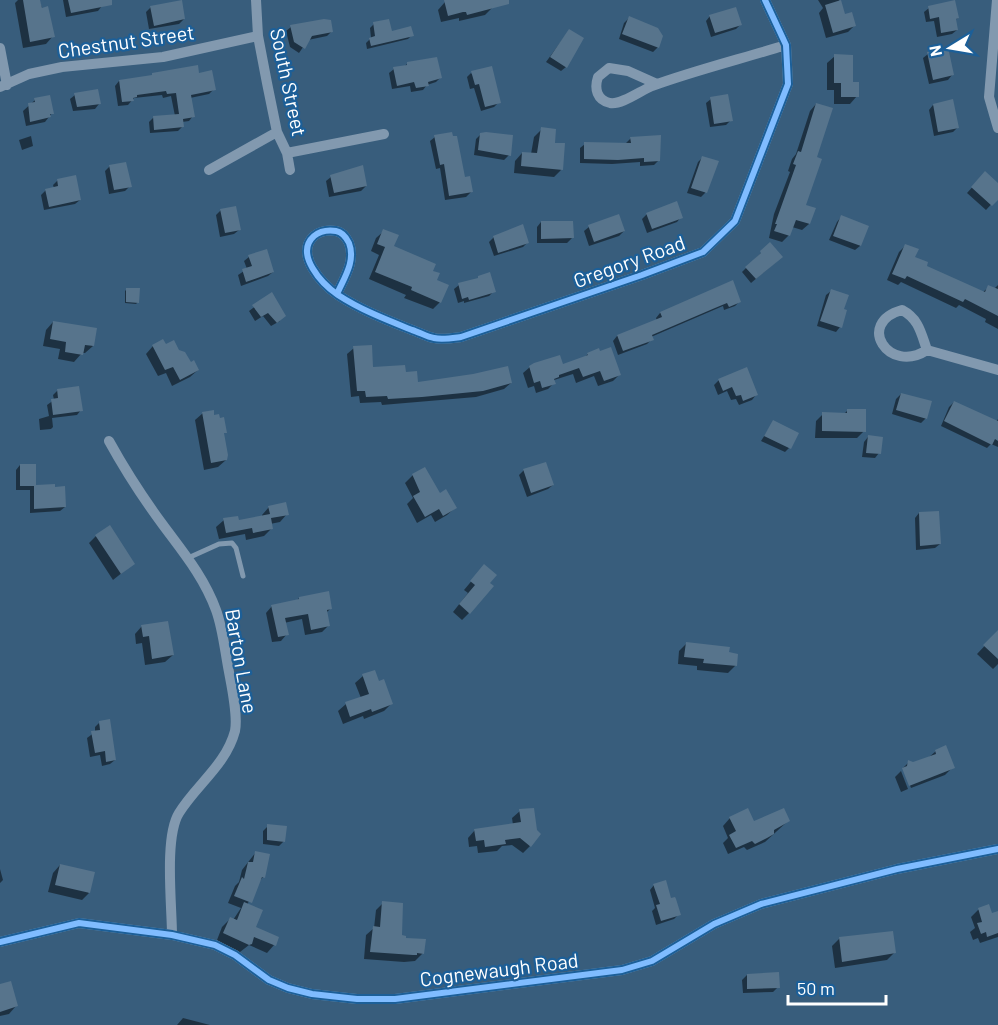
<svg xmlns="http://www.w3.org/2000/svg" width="998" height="1025" viewBox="0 0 998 1025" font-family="Barlow,sans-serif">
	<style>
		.shadow { fill: #0007 }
		.building { fill: #57748c }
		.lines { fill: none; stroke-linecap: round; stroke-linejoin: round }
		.service { stroke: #8299af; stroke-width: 5 }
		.minor { stroke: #8299af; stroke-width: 10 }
		.cycleway-casing { stroke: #1c5f98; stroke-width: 10 }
		.cycleway { stroke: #80bcff; stroke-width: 6 }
		.labels { text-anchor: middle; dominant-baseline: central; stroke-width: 4.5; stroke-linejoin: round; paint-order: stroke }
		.street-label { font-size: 20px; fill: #fff; stroke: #1c5f98 }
	</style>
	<rect width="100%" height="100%" fill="#385d7c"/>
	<path class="shadow" d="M18,0H39L53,36L46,44L23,48L15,3Z
		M63,0H101L102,6L98,11L66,17Z
		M454,0H491L493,7L485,15L459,21V18L441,22L438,10L445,2Z
		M818,0H839L844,16L854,26L848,32L826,38L819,13L823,8Z
		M151,7L184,19L179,24L149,29L146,12Z
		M929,8L958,18L955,20L957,30L952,34L937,37L934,21L926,22L924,12Z
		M710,16L741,24L736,29L711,37L706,21Z
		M629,18L658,47L653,52L619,39L624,23Z
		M374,24L391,33L412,35L408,39L367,49L366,43L371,38L370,28Z
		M291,27L332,31L327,36L308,40L299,53L290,47L286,31Z
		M565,36L566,67L561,71L546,62Z
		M928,54L952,75L948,80L929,84L923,58Z
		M835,56L857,96L850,104H834V90H827V63Z
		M407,64L440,78L436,82L427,85L423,90L411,92L410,86L392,89L389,73L394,69L404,67Z
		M471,73L499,102L494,107L481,111L474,88L470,89L467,77Z
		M198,75L214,89L209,94L190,98L193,116L189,121L182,122V127L178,131L150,133L149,122L153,118L175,116L171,96L163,98L162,95L134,98L128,105L118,106L115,86L119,81Z
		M75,95L99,104L95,109L73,111L70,99Z
		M711,99L731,120L726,125L710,127L706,103Z
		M35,100L52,113L45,122L26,126L23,111Z
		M816,104L815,158L804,206L809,224L802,230L792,227L789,235L782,242L769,238L774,214L790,172L788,171L792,159L796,154L810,111Z
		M933,105L958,127L953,132L934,136L929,110Z
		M542,129L553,145L561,170L554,177L514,173L515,161L522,153L531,154L534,137Z
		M481,134L509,155L504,160L474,155L476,139Z
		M31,136L33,146L22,150L19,140Z
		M435,137L464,179L471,192L466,197L445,200L440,168L436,169L430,141Z
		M631,138L659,160L654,165L640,166V162L612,164L580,163V148L585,144L626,143Z
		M703,157L717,162L705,193L701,197L687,193L698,162Z
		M110,166L130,186L125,191L109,194L105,171Z
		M985,173L998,185V197L986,210L967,193Z
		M331,177L366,186L361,191L329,197L326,181Z
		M58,180L80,200L75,204L44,210L41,195L46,190L54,188L53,185Z
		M221,210L239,230L234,234L220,237L216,215Z
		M647,214L681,217L677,222L647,233L642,219Z
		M841,217L867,227L860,246L855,250L829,240L837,222Z
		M541,222L572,238L567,243H537V227Z
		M589,227L624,231L619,236L589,246L584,231Z
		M384,231L392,247L431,271L440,302L433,309L404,298L406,295L369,279L379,255L371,251L376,238Z
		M494,237L528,242L523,247L494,256L489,242Z
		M770,244L776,262L751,283L742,272Z
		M906,245L914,258L925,267L983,292L989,287L994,289L998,285V329L985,322L986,319L959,305L956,308L901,282L898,285L887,280L899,252Z
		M249,257L273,272L268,276L241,286L238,275L247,269L244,261Z
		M732,282L740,301L735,306L724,310L723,306L651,337L652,339L647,344L618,355L613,341L617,336L657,321L656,318L660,313Z
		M459,285L494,291L489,296L464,303V301L458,303L454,289Z
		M127,289L138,302L136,304L125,303V291Z
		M831,291L840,327L836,332L817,326L826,295Z
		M272,294L280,321L271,326L263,316L255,321L249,311Z
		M53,322L93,346L85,353H82L74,362L58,359L60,349L43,346L46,330Z
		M153,346H166L178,351L198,370L190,377L172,386L166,373L158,376L146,354Z
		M354,348L372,369L404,374L416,383L473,376L511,383L504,389L476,397L382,405L381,402L360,403L359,396L351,397L347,354Z
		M599,353L619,375L613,381L598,386L594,376L576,383L573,374L554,380V383L548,389L536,393L534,386L528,388L523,373L530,367L562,366L584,358L588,354Z
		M719,380L756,395L752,400L739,405L736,399L731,400L727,391L718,395L714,385Z
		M58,390L81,410L77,415L52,418L53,427L51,429L40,430L39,419L49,416L47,405L54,400L53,395Z
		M901,394L926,418L921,423L892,414L896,399Z
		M954,402L996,422L998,419V447L991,444L987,448L941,426L949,407Z
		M848,410L864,431L857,438H815L816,421L823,414H844Z
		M203,413L219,419L225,432L222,435L226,460L218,467L204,470L195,420Z
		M773,422L789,448L785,452L761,441Z
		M868,437L879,453L875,458L862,457L864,442Z
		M20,465L34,486L65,507L60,511L30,513V490H16V470Z
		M524,470L553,485L548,489L527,497L519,475Z
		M413,475L439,495L455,508L447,515L435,522L431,515L417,523L407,504L413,498L405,483Z
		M269,507L287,514L280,522L270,524L271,529L264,536L246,540L245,534L219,539L216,527L224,520L237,522L262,517V515Z
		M919,513L940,544L935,548L916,550L915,518Z
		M96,536L133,564L113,580L89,543Z
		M484,566L469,613L462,620L453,612L468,593L464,590Z
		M299,598L331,608L326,613L328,626L322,632L305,635L302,619L284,623L287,634L281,641L272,642L266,613L272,606L296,602Z
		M142,626L173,655L165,662L145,665L142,643L136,644L135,634Z
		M994,636L998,639V664L993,669L977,654Z
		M687,643L727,654L736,665L728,673L697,670V666L678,664L679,651Z
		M363,676L391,704L384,711L364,719L363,716L343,724L338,711L346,704L361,698L355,683Z
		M99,723L115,760L110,764L102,766L100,755L90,757L87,738L95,732V727Z
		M936,751L953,767L945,775L911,788L903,768L901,770L909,762L913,764L928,758Z
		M901,771L908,789L901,792L895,777Z
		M520,811L530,846L523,853L512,845L502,846L497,851L478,853L477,846L469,847L468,838L475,830L513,825L512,818Z
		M730,818L754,823L788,821L765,842L747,850L744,847L728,854L723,843L728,838L723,826Z
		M268,826L284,841L279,846L263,844V831Z
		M256,852L263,877L258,883L247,905L254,928L274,945L267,953L249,945L240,952L217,940L222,927L230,919L233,920L241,908L228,903L235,886L239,882L242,870Z
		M60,865L89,893L82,900L48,892L53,873Z
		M0,869L3,880L0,883Z
		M654,885L670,900L679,914L674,919L656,925L652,911L655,908L650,890Z
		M383,903L401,937L423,953L415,961L404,962L364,959L366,935L374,928L376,910Z
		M988,906L991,915L998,912V937L980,943L978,938L973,940L970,932L975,928L971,917L978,910Z
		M840,938L895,952L887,960L835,968L832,946Z
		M747,975L778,987L773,992L743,993L742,980Z
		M0,986L16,1006L9,1014L0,1016Z
		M183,1018L210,1025H177Z"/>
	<path class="building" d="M23,0H40L42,8L48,6L55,37L30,42Z
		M68,0H112V5L71,13Z
		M182,0L185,19L154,26L150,6Z
		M444,0H509V4L467,15L466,12H463L448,16Z
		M841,0L845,14L852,12L856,26L833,33L825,5Z
		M955,0L959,18L956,19L958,30L941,33L939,17L930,19L928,6Z
		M736,7L742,25L715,33L709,15Z
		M629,16L658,28L663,36L659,48L622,34Z
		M324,19L331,20L333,32L312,36L305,49L294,42L290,25Z
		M389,19L392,31L411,26L414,36L371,46L369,38L375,36L373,22Z
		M569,29L584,38L567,68L550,57Z
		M948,47L954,75L933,80L927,52Z
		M834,54L853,55V82H859V97H841V83H834Z
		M437,57L442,78L428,82L429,86L416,88L414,82L397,86L393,67L407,65V62Z
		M198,65L199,73L212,70L216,90L191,95L195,117L183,119L184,127L154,130L153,116L179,114L176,93L167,94L166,91L137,95V97L133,98L134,101L122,102L119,80L152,75V73Z
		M492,66L501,103L485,107L479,84L475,85L471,71Z
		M98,89L101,104L77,107L74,93Z
		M728,94L733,121L714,124L710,97Z
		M50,95L54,114H50L51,117L30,122L28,103L35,102L34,98Z
		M953,99L959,128L938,132L933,104Z
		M816,103L833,108L817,157L822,159L806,205L816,208L810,224L796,220L790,236L774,231L777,224H775L796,165L793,164L798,151L801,152Z
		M541,127L556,129L555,143H565L563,170L521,166L522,152L537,153Z
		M452,132L453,136H457L465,177L470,176L473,192L449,196L444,164L440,165L434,135Z
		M486,132L513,135L511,156L478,150L480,133Z
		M661,135L660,161L644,162V158L618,160L584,159V142L631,143L630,137Z
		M702,156L719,161L707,193L691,188Z
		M126,162L132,187L114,190L109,165Z
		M363,165L367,186L334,193L330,175Z
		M985,171L998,183V200L992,206L971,187Z
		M76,175L81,200L49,207L45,189L58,186L57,179Z
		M677,201L683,218L652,229L646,213Z
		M236,206L241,230L225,233L220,209Z
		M619,214L625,231L594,242L588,225Z
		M841,215L869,226L861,246L833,236Z
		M541,221H573L574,238L541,239Z
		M523,224L529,243L498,253L493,236Z
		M383,229L399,235L394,246L436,264L433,271L440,273L437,280L449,285L441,303L411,290L412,287L375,272L385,247L377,244Z
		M770,242L783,257L756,279L745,267L761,253L760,251Z
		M905,244L919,249L915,257L928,262L927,266L985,292L988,285L998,289V316L965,299L963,302L907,276L905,279L892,274Z
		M267,249L274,272L246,282L242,269L252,266L248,255Z
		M490,272L496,292L469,300L468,297L462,299L458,283L478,278V276Z
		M733,280L741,302L729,307L727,303L715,308L652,335L654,340L623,351L617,335L662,317L660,312Z
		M126,288H140L139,303L126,302Z
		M831,289L849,295L844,309L847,310L842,328L820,321Z
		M272,292L286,316L277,323L268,313L261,317L252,305Z
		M53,321L97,328L94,346L85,345L83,355L65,352L66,342L50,339Z
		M163,339L166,344L174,340L179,350L185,352L191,362L194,360L199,370L180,380L173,367L165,370L152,345Z
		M372,345L373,367L405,365L406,372L417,371L418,382L473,374L508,366L512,383L483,391L422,397L388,399L387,396L366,397L365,391H357L353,346Z
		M611,347L621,375L604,381L600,371L583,377L579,368L559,375V377L554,379L556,384L542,388L540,381L534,383L529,366L534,363L560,355L563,364L588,355L587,353L599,348L600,351Z
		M747,367L758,395L743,401L741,395L736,396L732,387L723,391L718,379Z
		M79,386L83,411L53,415L51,399L58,398L57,389Z
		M901,393L932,401L927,419L896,410Z
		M954,401L998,421V441L995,439L992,445L944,421Z
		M847,409H866V432L822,431V412L847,413Z
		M214,410V415L219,414L220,418L224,417L227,433H224L228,455L227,460L211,463L202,412Z
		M773,420L799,433L791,449L764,436Z
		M868,435L883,437L881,454L866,453Z
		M546,462L554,485L531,493L523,469Z
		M20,464H36V485L55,484V487L65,486L66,507L34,509V486H20Z
		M425,467L440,493L446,489L457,508L443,516L439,509L425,517L413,496L420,492L412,474Z
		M286,502L289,515L271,518L273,529L253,533L252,528L226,533L223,518L238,516L239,520L270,514L268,506Z
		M939,511L941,544L920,546L919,512Z
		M110,525L135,564L121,574L95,535Z
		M484,564L497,575L490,583L494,586L470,614L459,604L475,585L470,581Z
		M329,591L332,609L327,610L330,626L311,630L308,614L285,618L289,635L278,637L271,605L299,599V597Z
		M168,621L174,655L152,659L149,636L143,637L141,625Z
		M998,630V659L983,645Z
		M686,642L730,647L729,652L738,654L737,666L703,663L704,659L684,657Z
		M375,670L379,681L384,679L393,704L372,712L371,709L350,717L345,702L369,694L362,674Z
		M110,719L116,760L106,762L105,751L95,753L91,731L100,730L99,721Z
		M946,745L955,768L909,786L902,768L907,766L908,760L913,762L936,754L935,750Z
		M534,808L537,830L541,834L531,847L520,838L505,840L506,844L485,847L484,840L476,841L474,829L521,822L519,809Z
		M748,808L754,821L784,808L790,821L774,830V834L767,838L755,844L752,841L736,848L729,835L736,831L729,817Z
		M267,824L287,826L285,842L267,840Z
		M255,851L270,854L265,878L262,877L252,903L234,896L242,877L244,879L248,862H253Z
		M60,864L95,872L90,893L55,885Z
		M666,880L671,898L675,897L676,899L681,915L661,921L656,905L660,904L653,884Z
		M382,901L403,903L402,935L406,936V938L426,939L424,954L417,953V955H413L370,952L373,926L380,927Z
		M244,902L263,910L256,927L279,937L276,946L254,937L252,944L249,945L223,933L230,917L237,920Z
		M989,904L992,913L998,911V933L987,937L986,932L981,934L977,923L982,922L978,908Z
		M893,931L896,953L842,962L839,937Z
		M779,972L780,988L747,989V974Z
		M11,981L18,1006L0,1012V984Z"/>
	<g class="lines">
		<path class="service" d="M188,558L219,544L232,543L236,548L243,576"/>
		<path class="minor" d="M256,0L258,36L267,83L277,132L287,153L290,170
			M997,0L989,97L998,128
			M0,48L7,85
			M657,84L628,71L609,68L598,77C594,89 597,100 610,103C622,105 640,91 652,86C696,70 741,59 786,45
			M0,87L29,74L62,67L163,57L258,36
			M287,153L384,134
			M209,170L277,132
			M337,294C344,278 356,261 349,243C346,237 342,232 336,231C329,230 320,231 314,236C294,254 322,284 338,295C361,310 387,320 412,330C419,332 427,337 434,338C442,340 453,338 461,337L642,275L703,252L735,221L788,84L786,45L765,0
			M902,310C919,319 921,333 927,350C889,375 855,323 902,310Z
			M927,350L998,370
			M109,441C125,470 143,498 163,525C183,552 204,577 216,610C223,629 225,652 229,672C232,688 238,716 235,731C226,765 196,785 179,813C164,837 172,906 172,935
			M0,942L79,923L172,935L215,945L235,955L269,980L288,988L312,994L357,999H395L622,970L652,961L714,924L761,904L897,869L998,849"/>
		<g class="cycleway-casing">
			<path id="cycleway" d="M337,294C344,278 356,261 349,243C346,237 342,232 336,231C329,230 320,231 314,236C294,254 322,284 338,295C361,310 387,320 412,330C419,332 427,337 434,338C442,340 453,338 461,337L642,275L703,252L735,221L788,84L786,45L765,0
				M0,942L79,923L172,935L215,945L235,955L269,980L288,988L312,994L357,999H395L622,970L652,961L714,924L761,904L897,869L998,849"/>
		</g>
		<use href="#cycleway" class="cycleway"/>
	</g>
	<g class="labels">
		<g class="street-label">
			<text transform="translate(126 41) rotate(-8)">Chestnut Street</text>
			<text transform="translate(289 82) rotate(78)">South Street</text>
			<text transform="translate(629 261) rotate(-20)">Gregory Road</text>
			<text transform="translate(242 661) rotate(80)">Barton Lane</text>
			<text transform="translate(499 969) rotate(-7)">Cognewaugh Road</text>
		</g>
	</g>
	<g transform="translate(950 48) rotate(259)" stroke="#1c5f98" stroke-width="4.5" paint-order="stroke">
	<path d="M0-4.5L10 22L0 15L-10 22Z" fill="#ffffff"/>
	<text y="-9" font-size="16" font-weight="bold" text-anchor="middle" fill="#ffffff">N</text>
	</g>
	<path d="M788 995v9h98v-9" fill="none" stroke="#ffffff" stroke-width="3"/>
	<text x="797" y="995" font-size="18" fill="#ffffff" stroke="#1c5f98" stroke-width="4.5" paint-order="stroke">50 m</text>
</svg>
